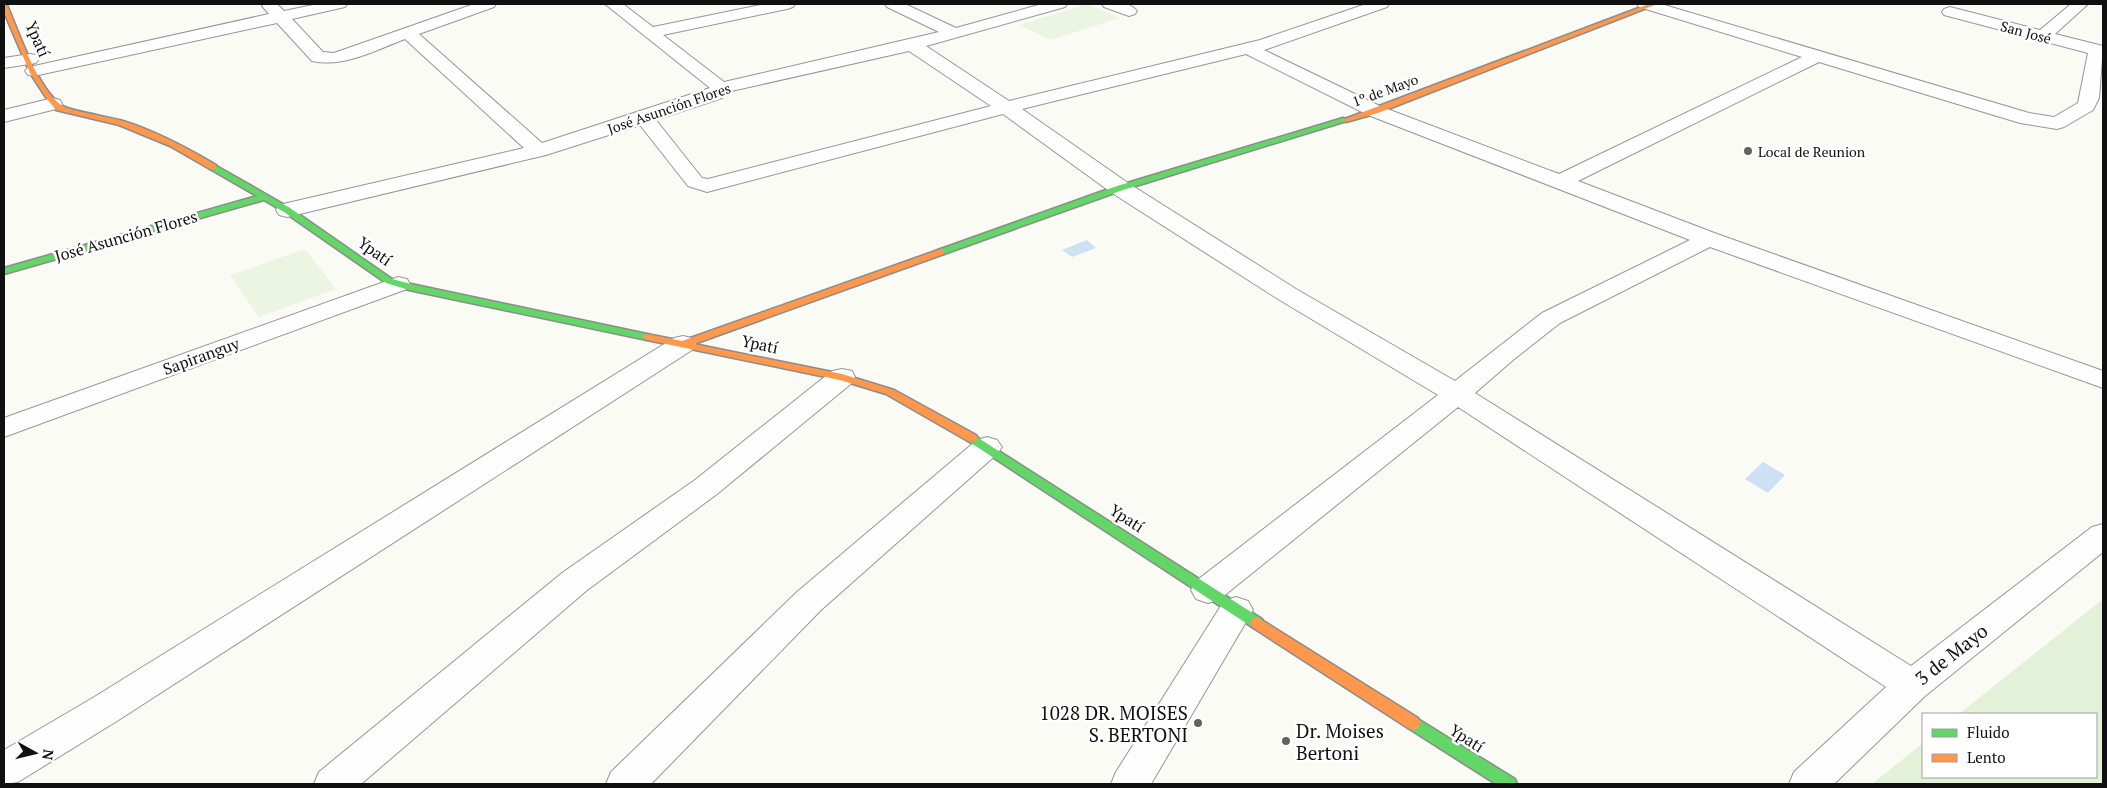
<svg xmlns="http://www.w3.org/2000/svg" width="2107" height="788" viewBox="0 0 2107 788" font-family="'PT Serif',serif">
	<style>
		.green { fill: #e2f1d7 }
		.pitch { fill: #ecf5e1 }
		.water { fill: #cee0f4 }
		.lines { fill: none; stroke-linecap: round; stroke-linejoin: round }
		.street-casing { stroke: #969694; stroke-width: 2 }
		.fast-casing { stroke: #8c8c8a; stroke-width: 3 }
		.slow-casing { stroke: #8c8c8a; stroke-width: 3 }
		.street { fill: #fefefe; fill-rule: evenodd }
		.fast { fill: #63d668; fill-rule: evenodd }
		.slow { fill: #ff974d; fill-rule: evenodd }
		.poi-dot { fill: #626260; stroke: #fff; stroke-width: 2 }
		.labels { text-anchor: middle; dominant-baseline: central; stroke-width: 5; stroke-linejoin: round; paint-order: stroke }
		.far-street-label { font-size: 14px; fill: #101010; stroke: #fff }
		.far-poi-label { font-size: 14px; fill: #101010; stroke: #fff; text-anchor: start }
		.street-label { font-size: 16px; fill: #101010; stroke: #fff }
		.near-street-label { font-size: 19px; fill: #101010; stroke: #fff }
		.near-poi-label { font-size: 19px; fill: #101010; stroke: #fff; text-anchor: end }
	</style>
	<rect width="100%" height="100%" fill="#fbfbf6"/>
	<path class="green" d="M2103,599V784H1872L1923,743V777H2096V714H1959Z"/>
	<path class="pitch" d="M1088,4L1120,18L1050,40L1019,25Z
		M305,249L336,289L259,317L230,275Z"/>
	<path class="water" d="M1087,240L1096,248L1072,257L1062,250Z
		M1763,462L1785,475L1768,493L1745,479Z"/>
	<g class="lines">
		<g class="street-casing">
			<path id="street" d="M264,4H277L284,11L318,4H347L345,7L292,19L323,52L334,53L474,4H496L494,7L419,34L542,143L710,88L605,4H623L653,27L765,4H795L793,7L787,9L663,35L724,82L939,32L887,7L885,4H905L956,28L1042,4H1067L1065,7L926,46L1009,101L1260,40L1366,4H1389L1387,7L1264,50L1382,107L1559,174L1802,57L1639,7L1637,4H1661L2029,113L2054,117L2078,103L2088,53L1944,15L1942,12L1944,9L1950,7L2040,30L2071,4H2088L2055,34L2103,46L2099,98L2093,110L2064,127L2057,129L2020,123L1819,62L1578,181L1717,234L2103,371V388L1710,247L1560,323L1513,360L1475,393L1911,666L2092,527L2103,524V552L1925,696L1834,784H1789L1794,772L1886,687L1458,407L1220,599L1208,603L1196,599L1191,590L1196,581L1438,395L1278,299L1112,193L1003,114L707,192L688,186L640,125L546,155L287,217L279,215L276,210L279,205L524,148L405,39C376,50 343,68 312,61L277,23L34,76L28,75L25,71L28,67L34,66L269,14L262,6ZM909,51L991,106L708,179L702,178L656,120L722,98L727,92ZM1246,54L1368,115L1690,240L1542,313L1455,381L1296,289L1128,183L1022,109Z
				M1102,4C1113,3 1130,1 1137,11L1135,14L1129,16L1104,7Z
				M30,54L36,55L39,59L36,63L4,68V58Z
				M53,98L60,100L62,104L60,108L4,122V110Z
				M398,277L407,279L410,284L407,289L4,437V418Z
				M683,336L692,338L696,344L692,350L117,721L18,782L4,784V750L91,699L674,338Z
				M842,369L852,371L855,377L852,383L717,494L586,591L361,784H314L319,772L562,573L695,480L832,371Z
				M987,437L997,440L1002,447L997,454L821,610L651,784H606L611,772L797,592L977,440Z
				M1236,597L1248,601L1253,610L1151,784H1111L1116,772L1224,601Z"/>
		</g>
		<g class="fast-casing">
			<path id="fast" d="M1343,118L1350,120L1123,190L944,254H938L936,252L938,250L1117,186Z
				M213,164L290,208L392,279L411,284L647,334L652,337L647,340L409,290L386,283L284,212L264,200L4,274V268L257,196L210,169L209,167Z
				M972,434L1262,619L1264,623L1262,627L1257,629L1252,627L968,441L966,438L968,435Z
				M1413,716L1515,779L1517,784H1496L1408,728L1405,723L1408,718Z"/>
		</g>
		<g class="slow-casing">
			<path id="slow" d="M4,4L7,5C19,33 37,87 61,105C68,111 111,117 123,121C156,131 187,148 216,165V169H210L170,146L119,125L56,110L47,99L30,73L4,12Z
				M1649,4H1657L1378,113L1346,122L1342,120Z
				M941,249L944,250V254L694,344L842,374L894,390L976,435L978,438L976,441H968L886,394L840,380L647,340L642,337L647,334L682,341Z
				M1257,617L1418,718L1421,723L1418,728L1413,730L1408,728L1252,627L1250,623L1252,619Z"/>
		</g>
		<use href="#street" class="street"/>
		<use href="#fast" class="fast"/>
		<use href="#slow" class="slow"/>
	</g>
	<g class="poi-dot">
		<circle cx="1748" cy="151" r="5"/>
		<circle cx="1198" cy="723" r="5"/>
		<circle cx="1286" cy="741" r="5"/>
	</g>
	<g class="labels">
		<g class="far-street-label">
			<text transform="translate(2026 32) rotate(15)">San José</text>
			<text transform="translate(1385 90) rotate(-20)">1º de Mayo</text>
			<text transform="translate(669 108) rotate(-19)">José Asunción Flores</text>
		</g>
		<g class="far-poi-label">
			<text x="1758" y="151">Local de Reunion</text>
		</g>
		<g class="street-label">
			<text transform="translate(38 39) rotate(66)">Ypatí</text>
			<text transform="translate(126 236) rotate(-16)">José Asunción Flores</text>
			<text transform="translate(375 251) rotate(35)">Ypatí</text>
			<text transform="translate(760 344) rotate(12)">Ypatí</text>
			<text transform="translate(201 356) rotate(-20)">Sapiranguy</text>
			<text transform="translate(1127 518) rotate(33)">Ypatí</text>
			<text transform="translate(1467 738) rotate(33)">Ypatí</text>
		</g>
		<g class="near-street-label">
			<text transform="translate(1951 654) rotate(-38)">3 de Mayo</text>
		</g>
		<g class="near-poi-label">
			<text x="1188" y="712">1028 DR. MOISES<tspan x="1188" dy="22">S. BERTONI</tspan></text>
			<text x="1296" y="730" text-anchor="start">Dr. Moises<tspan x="1296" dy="22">Bertoni</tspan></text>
		</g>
	</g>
	<rect width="2107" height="788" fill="none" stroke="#101010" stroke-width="10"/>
	<rect x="1922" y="713" width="175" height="65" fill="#ffffff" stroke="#9f9f9f"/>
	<rect x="1932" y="729" width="25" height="8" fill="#63d668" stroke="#9f9f9f"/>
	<text x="1967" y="738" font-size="15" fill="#101010">Fluido</text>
	<rect x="1932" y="754" width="25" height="8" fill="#ff974d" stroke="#9f9f9f"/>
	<text x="1967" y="763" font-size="15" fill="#101010">Lento</text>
	<g transform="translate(35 753) rotate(98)" stroke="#ffffff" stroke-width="4" paint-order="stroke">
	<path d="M0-4L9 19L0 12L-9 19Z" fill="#101010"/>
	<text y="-8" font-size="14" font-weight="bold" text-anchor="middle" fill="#101010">N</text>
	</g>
</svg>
